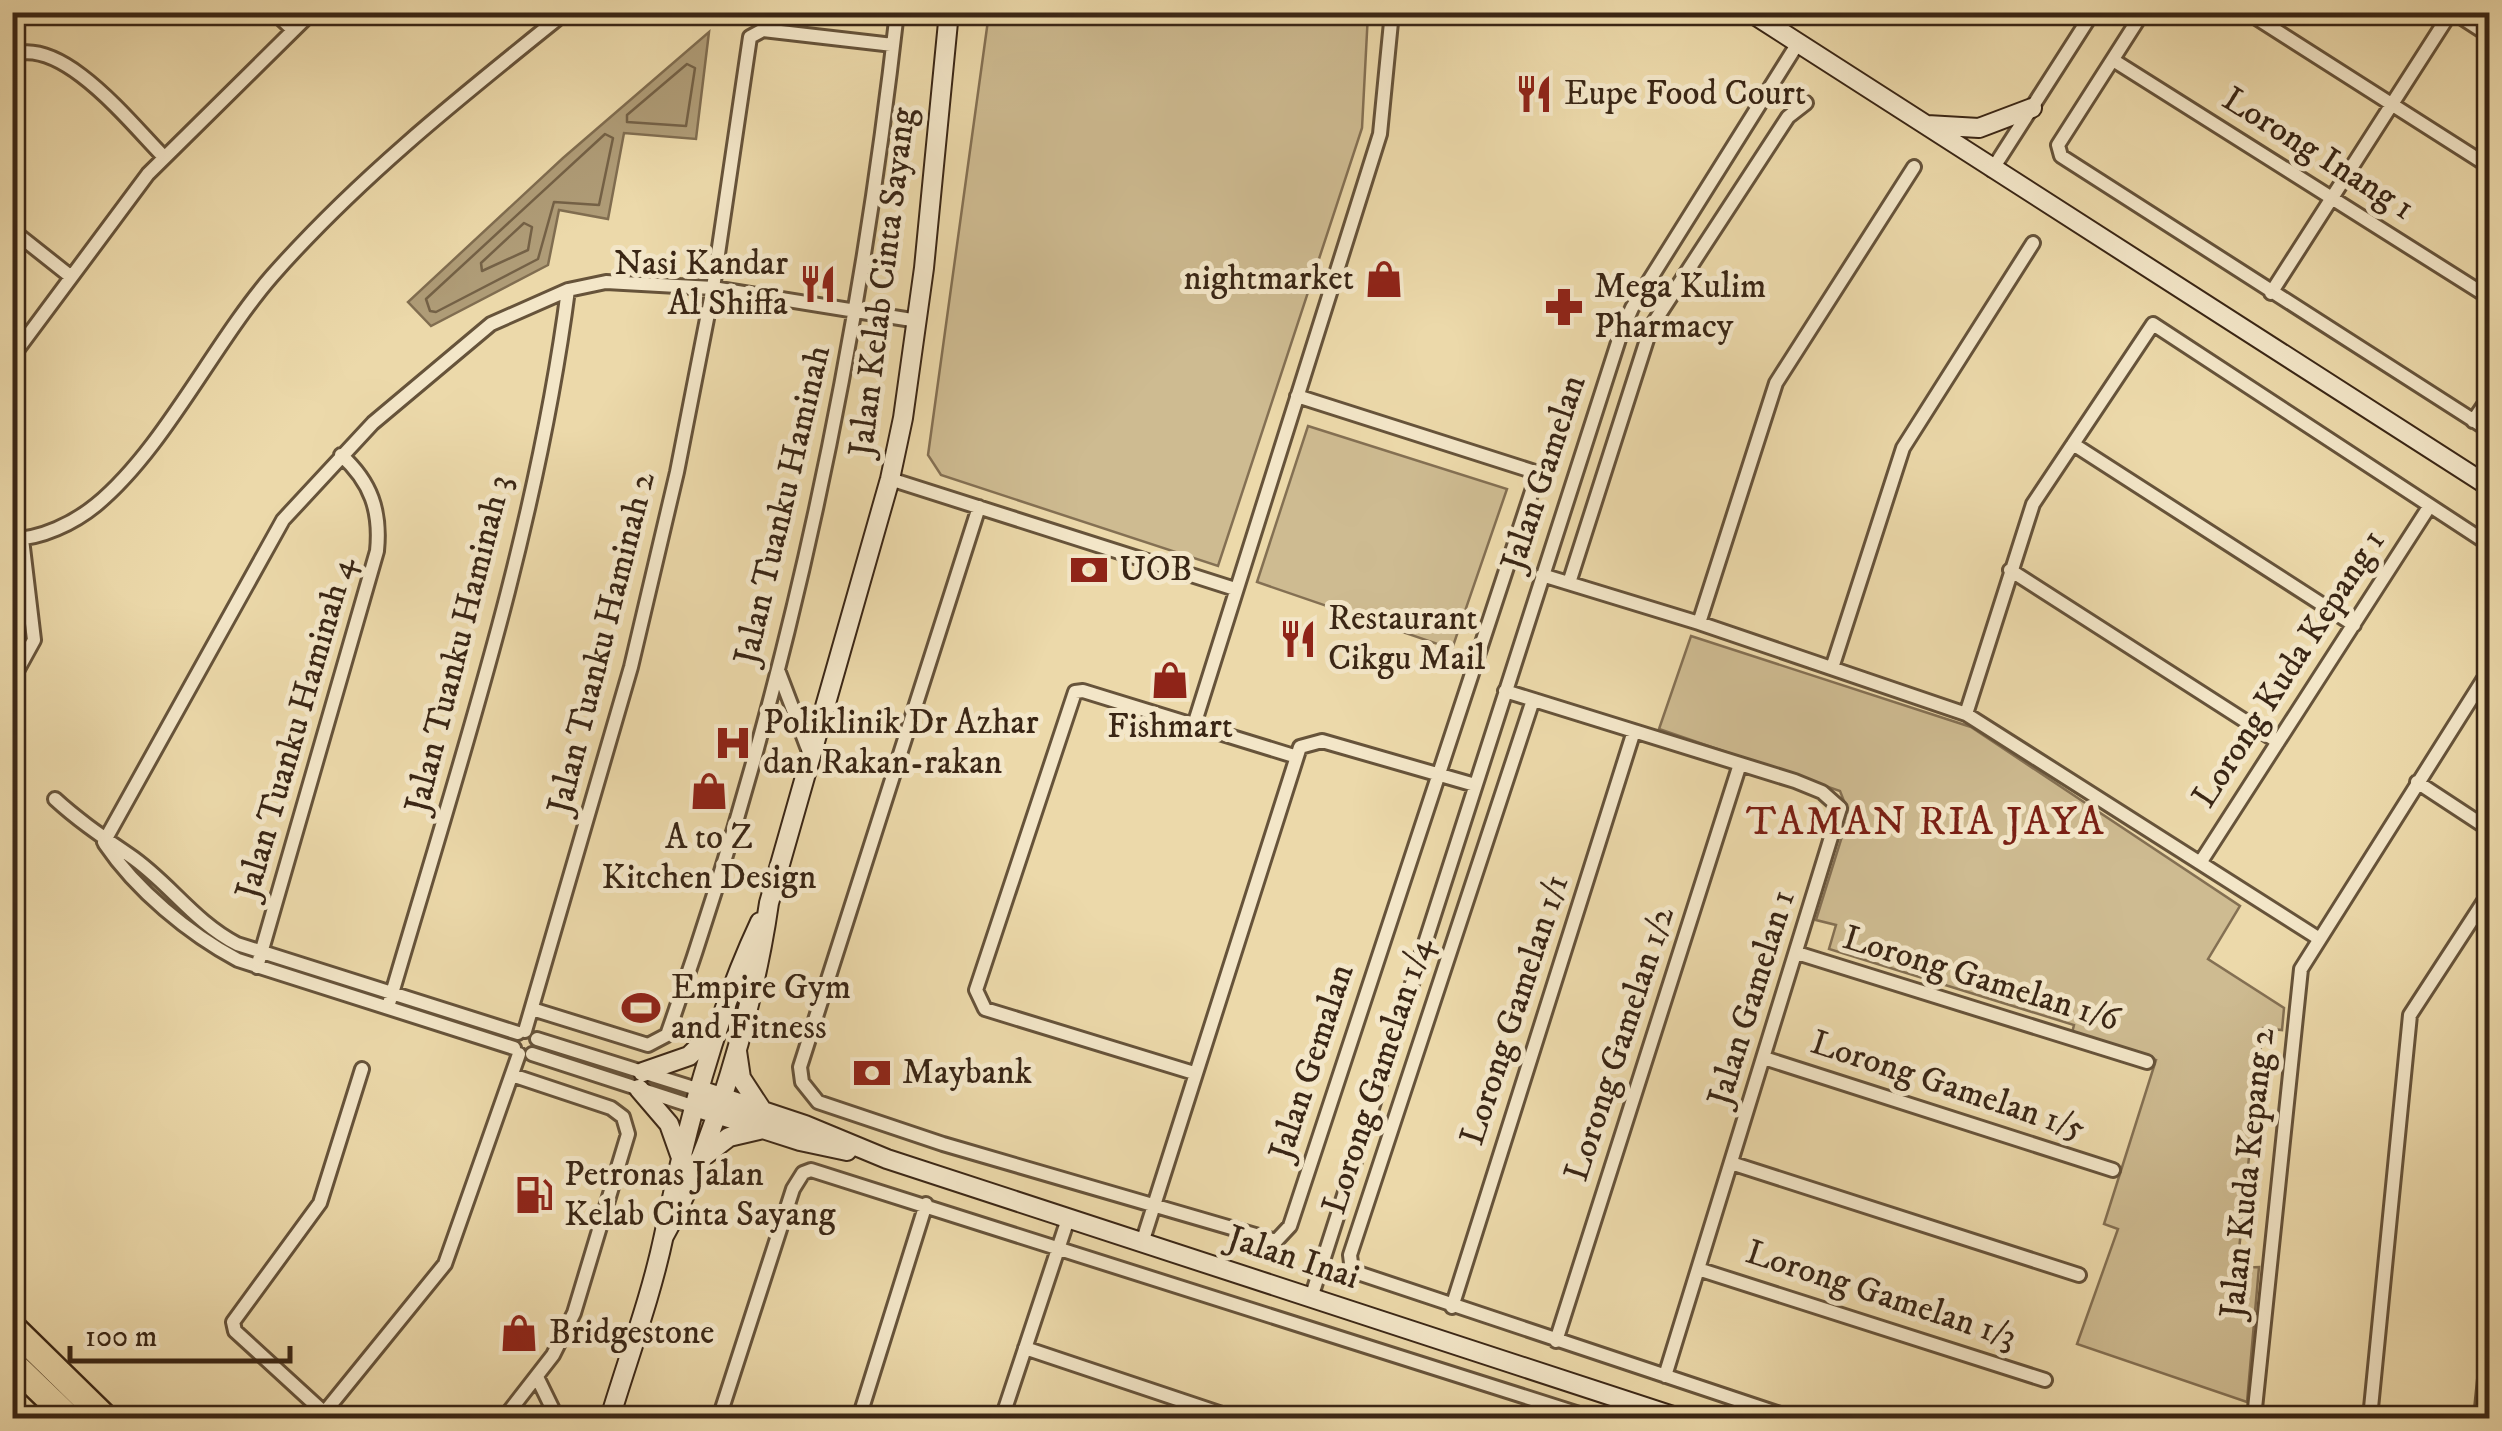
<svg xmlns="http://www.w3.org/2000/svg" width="2502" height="1431" viewBox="0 0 2502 1431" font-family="'IM FELL DW Pica',serif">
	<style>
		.green { fill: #cebb91; stroke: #847053; stroke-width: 2.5 }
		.water { fill: #af9c77; stroke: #806d50; stroke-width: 2.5 }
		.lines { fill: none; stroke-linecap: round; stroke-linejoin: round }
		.shore { stroke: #746146; stroke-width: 2.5 }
		.street-casing { stroke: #66533a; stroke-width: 18 }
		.secondary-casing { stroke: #3a2615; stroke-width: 22 }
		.highway-casing { stroke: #3a2615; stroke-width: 30 }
		.street { stroke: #f3e6c8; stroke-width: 12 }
		.secondary { stroke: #f3e6c8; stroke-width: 18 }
		.highway { stroke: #ecd9aa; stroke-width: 25 }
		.labels { text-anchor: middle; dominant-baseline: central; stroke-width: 10; stroke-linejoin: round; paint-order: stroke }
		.poi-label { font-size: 35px; fill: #3a2615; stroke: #f3e6c8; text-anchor: start }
		.street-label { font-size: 35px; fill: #3a2615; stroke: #f3e6c8 }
		.quarter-label { font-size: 40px; letter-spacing: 2.5px; fill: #7a1f14; stroke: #f3e6c8 }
	</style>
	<rect width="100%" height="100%" fill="#ecd9aa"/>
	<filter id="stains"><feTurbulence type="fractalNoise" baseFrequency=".002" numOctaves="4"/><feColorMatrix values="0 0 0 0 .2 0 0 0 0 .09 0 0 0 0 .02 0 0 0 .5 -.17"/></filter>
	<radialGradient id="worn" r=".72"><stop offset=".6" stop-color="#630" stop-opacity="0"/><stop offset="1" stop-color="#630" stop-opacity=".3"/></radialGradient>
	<path class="green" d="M989,13H1368L1362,128L1218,566L941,475L928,455Z
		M1308,426L1507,489L1452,649L1257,582Z
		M1691,636L1971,727L2240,906L2208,959L2284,1008L2282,1030L2263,1028L2237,1268L2259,1267L2247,1402L2077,1344L2118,1229L2104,1224L2156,1060L2072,1033L2074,1025L1829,949L1836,925L1816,920L1849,814L1840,791L1659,729Z"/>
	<path class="water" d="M709,32L696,139L624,133L608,219L559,210L548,265L431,326L408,302L563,158Z"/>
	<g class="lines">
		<path class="shore" d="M687,64L695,68L686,126L627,122V115Z
			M605,134L613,138L599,205L554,202L538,259L436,312L430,311L426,299Z
			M524,223L532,227L528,250L482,271L481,263Z"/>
		<g class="street-casing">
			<path id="street" d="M274,12L293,30
				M2143,12L2058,145L2061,156L2490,431
				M2247,12L2490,167
				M2453,12L2490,36
				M12,55C63,36 131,124 164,157
				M2113,60L2490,298
				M1992,170L2093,12
				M12,230L70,276
				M2271,293L2451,12
				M12,357L148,174L312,12
				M2473,421L2490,396
				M2073,444L2354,625
				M890,479L1235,589
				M979,507L800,1067L802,1082L818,1102L943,1144L1276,1241L1290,1226L1538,473L1297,396
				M12,539C41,539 74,523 96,505C164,449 213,344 272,276C359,177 464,94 566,12
				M2010,570L2278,742
				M1542,575L1699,623L1966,714L2318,938
				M1569,583L1651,327L1788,117L1806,103
				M1699,623L1776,383L1914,167
				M1832,668L1903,448L2033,243
				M778,670L811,757
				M12,680L34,640L22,539
				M1505,691L1795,781L1822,792L1840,808L1665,1376
				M1533,700L1350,1255L1352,1271L1792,1418
				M1966,714L2033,504L2153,324L2490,545
				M1194,725L1380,134L1392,12
				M2417,782L2490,830
				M55,799C79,821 103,837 129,855C168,881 194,922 237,944L518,1033
				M104,842L283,520L373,423L491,324L568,290L606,282L713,288L918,321
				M105,844C136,890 189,934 238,960L514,1048
				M2200,863L2429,507
				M1797,953L2147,1062
				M257,967L377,551C381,511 371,482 341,455
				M388,1007C457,771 536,536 568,290
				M532,1009L648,1045L667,1035C784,705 858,359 897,12
				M525,1031L631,667L677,472L713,288L750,37L763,30L893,45
				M537,1039L700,1090
				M532,1054L695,1107
				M1764,1058L2113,1170
				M1194,1073L985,1009L976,990L1075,692L1083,691L1294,756
				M1731,1163L2079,1275
				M1142,1243L1300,747L1322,741L1475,785
				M1698,1269L2045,1380
				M1311,1298L1621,333L1632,308L1798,43
				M1452,1307L1634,731
				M1556,1341L1740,764
				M1025,1348L1234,1418
				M537,1377L557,1418
				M324,1413L445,1264L519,1054
				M330,1418L235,1331L233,1322L320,1203L362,1069
				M504,1418L553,1355L574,1313L628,1134L623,1117L611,1108L512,1075
				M719,1418L793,1189L803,1173L811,1170L1592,1418
				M859,1418L926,1204
				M1002,1418L1068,1219
				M2254,1418L2301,969L2490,669
				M2370,1418L2410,1015L2490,892
				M2481,1418L2490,1330"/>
		</g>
		<g class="secondary-casing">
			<path id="secondary" d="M1750,12L2490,487
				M1927,125L1979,128L2032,108
				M737,1051L741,1078L762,1110
				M643,1072L689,1056L718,1028
				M639,1089L669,1124L680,1155
				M700,1090L805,1125L887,1159L1679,1418
				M704,1110L800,1141L847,1151
				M699,1160L729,1137L759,1130
				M664,1236C713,1150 755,1002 769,903L890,479L903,418L924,268L949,12
				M610,1418C628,1358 651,1297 664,1235C686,1130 714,1020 760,922"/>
		</g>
		<g class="highway-casing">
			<path id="highway" d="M12,1327L105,1418
				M12,1363L69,1418"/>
		</g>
		<use href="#street" class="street"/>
		<use href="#secondary" class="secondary"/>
		<use href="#highway" class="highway"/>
	</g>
	<defs>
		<g id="restaurant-bare" transform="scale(3)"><path d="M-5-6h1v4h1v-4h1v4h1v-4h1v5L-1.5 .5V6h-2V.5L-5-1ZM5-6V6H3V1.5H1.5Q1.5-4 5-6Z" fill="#8f2418" stroke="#f3e6c8" stroke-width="2.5" paint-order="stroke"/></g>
		<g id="shop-bare" transform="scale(3)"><path d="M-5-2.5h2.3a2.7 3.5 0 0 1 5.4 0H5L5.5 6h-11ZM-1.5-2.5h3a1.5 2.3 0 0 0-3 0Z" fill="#8f2418" stroke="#f3e6c8" stroke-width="2.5" paint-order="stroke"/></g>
		<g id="pharmacy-bare" transform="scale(3)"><path d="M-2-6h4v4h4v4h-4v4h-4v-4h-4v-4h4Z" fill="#8f2418" stroke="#f3e6c8" stroke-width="2.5" paint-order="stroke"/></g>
		<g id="bank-bare" transform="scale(3)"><path d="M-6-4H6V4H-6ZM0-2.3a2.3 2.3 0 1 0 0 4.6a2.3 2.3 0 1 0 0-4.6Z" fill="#8f2418" stroke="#f3e6c8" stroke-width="2.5" paint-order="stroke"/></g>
		<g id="hospital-bare" transform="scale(3)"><path d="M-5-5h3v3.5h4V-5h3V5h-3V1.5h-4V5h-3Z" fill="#8f2418" stroke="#f3e6c8" stroke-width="2.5" paint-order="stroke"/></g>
		<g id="stadium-bare" transform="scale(3)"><path d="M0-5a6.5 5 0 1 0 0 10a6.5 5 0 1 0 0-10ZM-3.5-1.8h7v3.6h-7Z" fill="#8f2418" stroke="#f3e6c8" stroke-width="2.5" paint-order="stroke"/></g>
		<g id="fuel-bare" transform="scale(3)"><path d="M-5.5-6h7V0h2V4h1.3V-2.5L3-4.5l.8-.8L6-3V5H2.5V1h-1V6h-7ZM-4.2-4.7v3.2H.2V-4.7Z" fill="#8f2418" stroke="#f3e6c8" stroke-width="2.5" paint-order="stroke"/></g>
	</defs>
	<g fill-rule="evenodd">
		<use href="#restaurant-bare" x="1534" y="94"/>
		<use href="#shop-bare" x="1384" y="279"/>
		<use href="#restaurant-bare" x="818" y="284"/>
		<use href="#pharmacy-bare" x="1564" y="307"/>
		<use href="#bank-bare" x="1089" y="570"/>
		<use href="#restaurant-bare" x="1298" y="639"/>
		<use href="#shop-bare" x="1170" y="680"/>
		<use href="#hospital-bare" x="733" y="743"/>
		<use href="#shop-bare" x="709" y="791"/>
		<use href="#stadium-bare" x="641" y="1008"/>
		<use href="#bank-bare" x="872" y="1073"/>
		<use href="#fuel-bare" x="534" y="1195"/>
		<use href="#shop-bare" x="519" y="1333"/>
	</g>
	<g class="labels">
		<g class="poi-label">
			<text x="1564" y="94">Eupe Food Court</text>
			<text x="788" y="264" text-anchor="end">Nasi Kandar<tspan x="788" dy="40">Al Shiffa</tspan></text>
			<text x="1354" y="279" text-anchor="end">nightmarket</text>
			<text x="1594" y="287">Mega Kulim<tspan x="1594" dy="40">Pharmacy</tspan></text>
			<text x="1119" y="570">UOB</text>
			<text x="1328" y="619">Restaurant<tspan x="1328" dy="40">Cikgu Mail</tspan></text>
			<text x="763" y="723">Poliklinik Dr Azhar<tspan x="763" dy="40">dan Rakan-rakan</tspan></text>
			<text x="1170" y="727" text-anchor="middle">Fishmart</text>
			<text x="709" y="838" text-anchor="middle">A to Z<tspan x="709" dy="40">Kitchen Design</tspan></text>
			<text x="671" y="988">Empire Gym<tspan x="671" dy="40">and Fitness</tspan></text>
			<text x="902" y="1073">Maybank</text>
			<text x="564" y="1175">Petronas Jalan<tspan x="564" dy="40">Kelab Cinta Sayang</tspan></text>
			<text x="549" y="1333">Bridgestone</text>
		</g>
		<g class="street-label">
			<text transform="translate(2318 154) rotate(32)">Lorong Inang 1</text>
			<text transform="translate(883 282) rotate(-83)">Jalan Kelab Cinta Sayang</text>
			<text transform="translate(1544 473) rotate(-72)">Jalan Gamelan</text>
			<text transform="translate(783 505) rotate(-77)">Jalan Tuanku Haminah</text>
			<text transform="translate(602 643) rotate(-76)">Jalan Tuanku Haminah 2</text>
			<text transform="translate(459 644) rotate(-76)">Jalan Tuanku Haminah 3</text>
			<text transform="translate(2289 669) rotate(-57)">Lorong Kuda Kepang 1</text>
			<text transform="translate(296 728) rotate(-74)">Jalan Tuanku Haminah 4</text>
			<text transform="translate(1981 979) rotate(17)">Lorong Gamelan 1/6</text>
			<text transform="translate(1752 998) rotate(-73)">Jalan Gamelan 1</text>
			<text transform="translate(1515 1010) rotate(-72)">Lorong Gamelan 1/1</text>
			<text transform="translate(1620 1044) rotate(-72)">Lorong Gamelan 1/2</text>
			<text transform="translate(1312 1062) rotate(-72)">Jalan Gemalan</text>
			<text transform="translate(1378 1076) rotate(-72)">Lorong Gamelan 1/4</text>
			<text transform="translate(1948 1086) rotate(18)">Lorong Gamelan 1/5</text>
			<text transform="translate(2248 1173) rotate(-84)">Jalan Kuda Kepang 2</text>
			<text transform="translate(1293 1258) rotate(18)">Jalan Inai</text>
			<text transform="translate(1881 1295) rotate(18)">Lorong Gamelan 1/3</text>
		</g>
		<g class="quarter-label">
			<text x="1926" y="823">TAMAN RIA JAYA</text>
		</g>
	</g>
	<rect width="2502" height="1431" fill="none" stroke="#ecd9aa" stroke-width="50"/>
	<rect x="15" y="15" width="2472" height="1401" fill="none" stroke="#3a2615" stroke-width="5"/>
	<rect x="25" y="25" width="2452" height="1381" fill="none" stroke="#3a2615" stroke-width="2.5"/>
	<path d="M70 1346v15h220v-15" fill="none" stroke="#3a2615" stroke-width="5"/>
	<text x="85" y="1346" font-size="30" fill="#3a2615" stroke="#f3e6c8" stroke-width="8" paint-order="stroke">100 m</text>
	<rect width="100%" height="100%" filter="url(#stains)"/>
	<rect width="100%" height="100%" fill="url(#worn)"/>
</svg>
